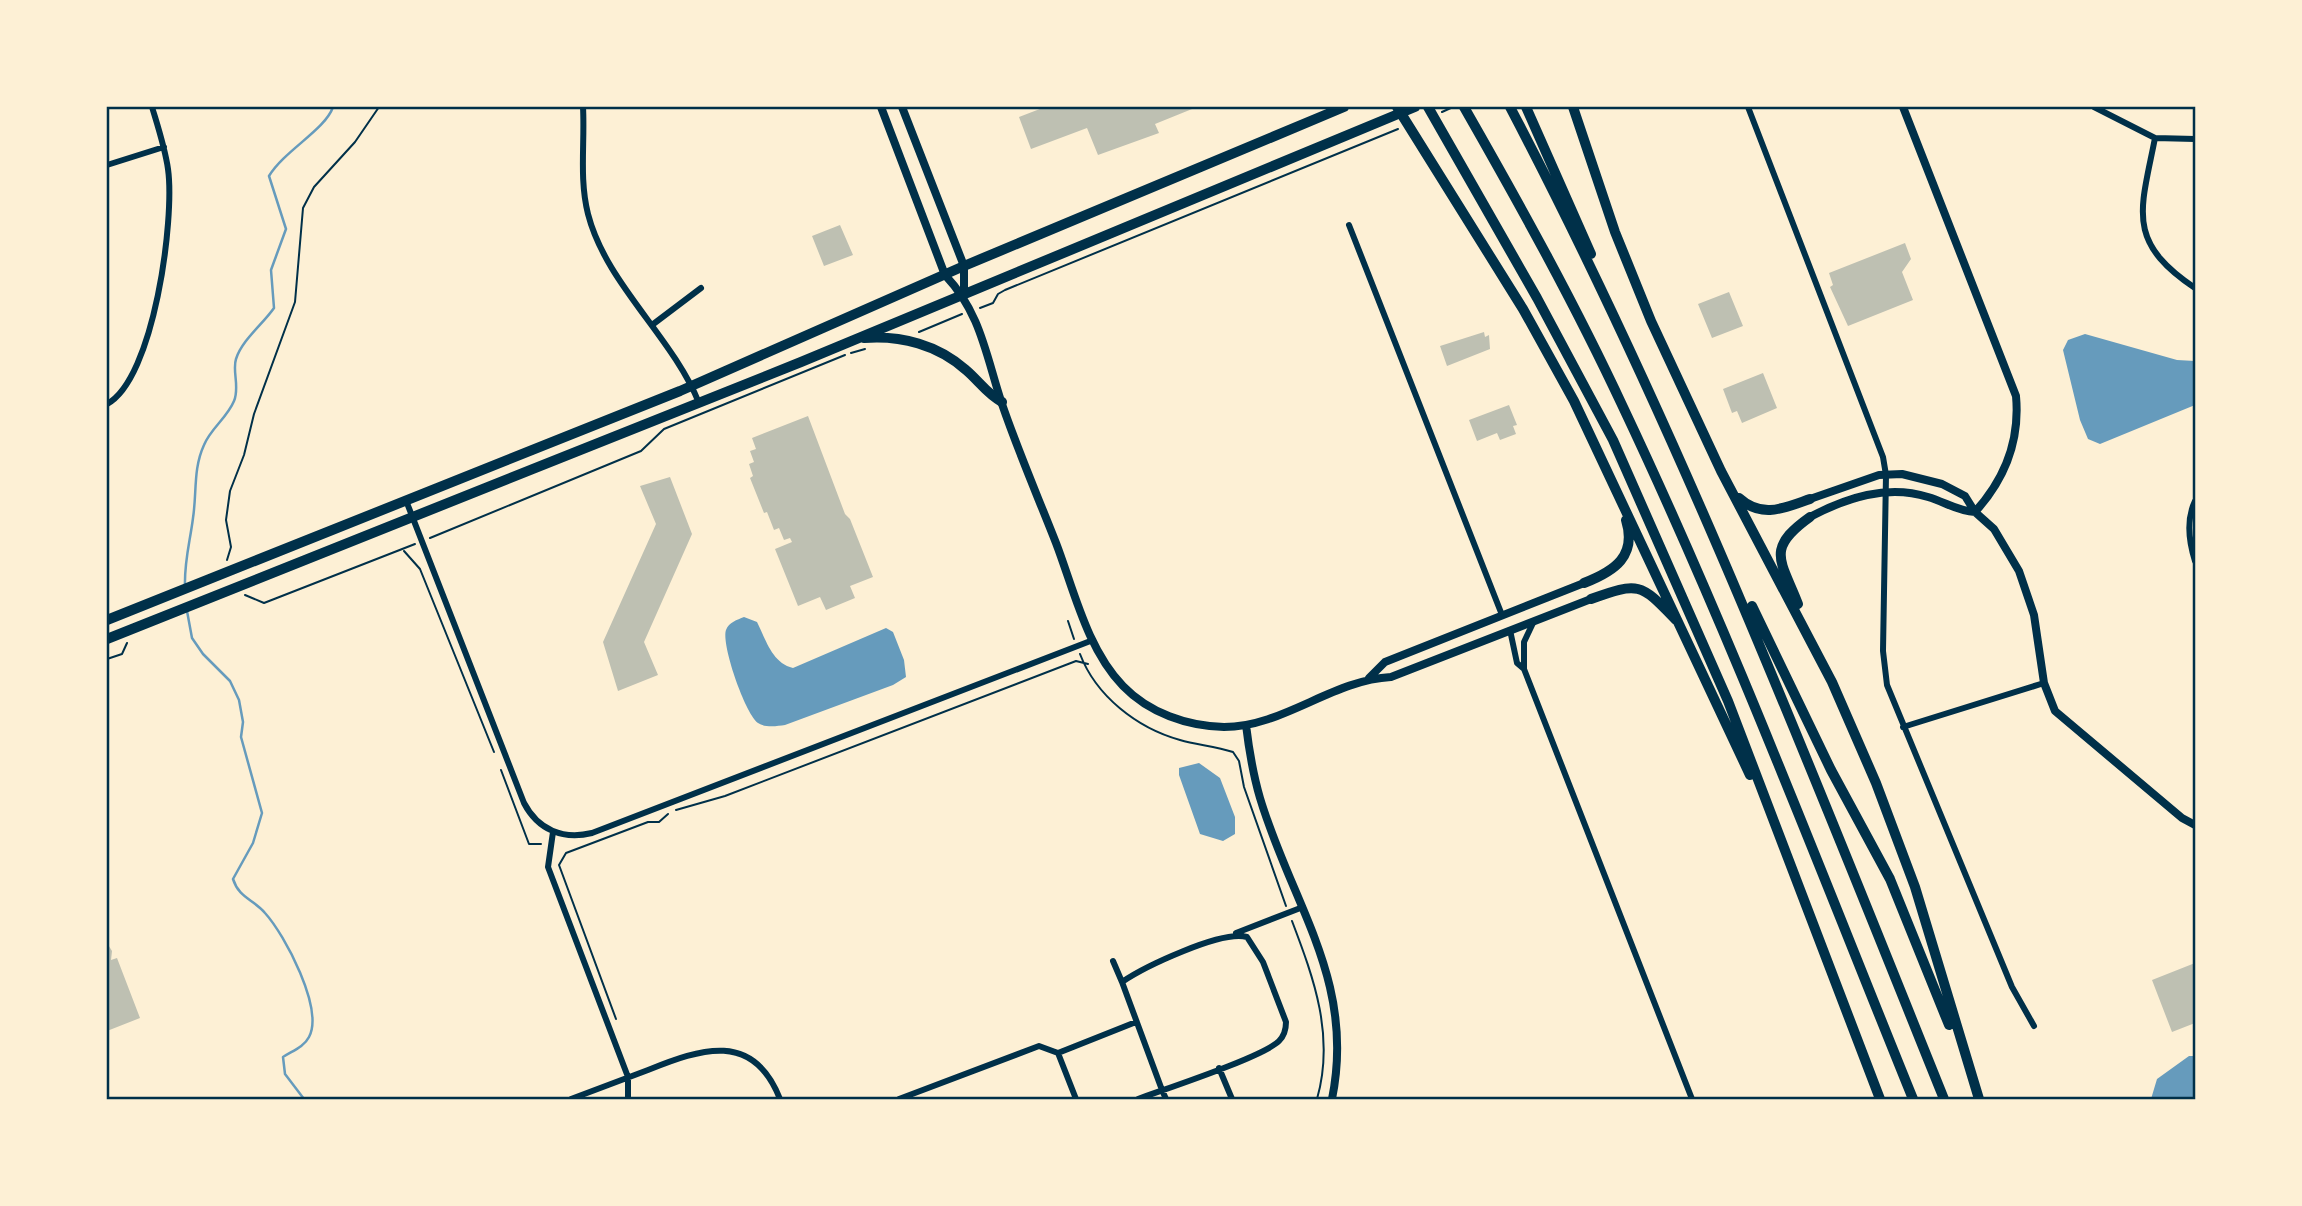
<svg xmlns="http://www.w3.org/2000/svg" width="2302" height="1206" viewBox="0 0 2302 1206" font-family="Merriweather,serif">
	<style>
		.water { fill: #669bbc }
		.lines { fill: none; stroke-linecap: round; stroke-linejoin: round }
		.stream { stroke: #669bbc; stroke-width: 2.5 }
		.building { fill: #bec0b2 }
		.path { stroke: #003049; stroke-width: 2 }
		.minor { stroke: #003049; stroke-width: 6 }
		.tertiary { stroke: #003049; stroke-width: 8 }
		.primary { stroke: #003049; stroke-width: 10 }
		.motorway { stroke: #003049; stroke-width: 10 }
		.neatline { fill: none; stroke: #003049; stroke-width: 2.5 }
	</style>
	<rect width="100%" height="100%" fill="#fdf0d5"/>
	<path class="water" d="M2085,334L2177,360L2195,361V405L2100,444L2088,439L2080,420L2063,350L2068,340Z
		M744,617L757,622C766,640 772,663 793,668L886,628L893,632L904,660L906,677L893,685L785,725C777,726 766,728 758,723C745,713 721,644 726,630C729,622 737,620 744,617Z
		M1199,763L1220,778L1235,817V834L1223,841L1200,834L1179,775V768Z
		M2189,1056H2195V1099H2151L2157,1079Z"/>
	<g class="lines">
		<path class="stream" d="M185,587C184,562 190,542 193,518C197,492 193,469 204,445C211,428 227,418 234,401C240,387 232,371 236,359C242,340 263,324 274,308L271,270L286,229L269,176C285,150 325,130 333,107
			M187,611L192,638L203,654L230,681L239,700L243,722L241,737L262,813L253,843L233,879C239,898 253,899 265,913C285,935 324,1009 309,1037C304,1047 292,1051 283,1057L285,1074L304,1099"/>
	</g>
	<path class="building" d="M1045,107H1197L1155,124L1159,133L1098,155L1087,128L1031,149L1019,117Z
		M840,225L853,255L824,266L812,236Z
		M1905,243L1911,259L1902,272L1913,300L1848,326L1830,287L1833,285L1829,273Z
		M1729,292L1743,326L1712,338L1698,304Z
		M1484,332L1485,337L1489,335L1490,349L1447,366L1440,346Z
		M1763,373L1777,408L1742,423L1737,411L1732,413L1723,389Z
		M1509,405L1517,425L1513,426L1516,434L1500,440L1497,433L1477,441L1469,420Z
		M808,416L845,514L850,519L873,577L850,586L855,598L826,610L820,597L798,606L775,549L792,542L790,538L784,540L779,528L774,530L767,512L764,513L750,478L753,476L749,464L754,462L750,451L756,449L752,438Z
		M670,477L692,534L644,642L658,675L618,691L603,642L656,524L640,486Z
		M107,943L112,951L111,960L117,958L140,1018L107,1031Z
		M2195,963V1023L2172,1032L2152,980Z"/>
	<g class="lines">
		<path class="path" d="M1442,112L1453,107
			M980,308L993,303L998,294L1005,290L1398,129
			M919,332L962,314
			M851,353L865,349
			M430,538L641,451L664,429L845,355
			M404,551L420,569L494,752
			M227,560L231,547L226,520L230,491L244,455L254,414L295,302L303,208L314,187L355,142L379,107
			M245,595L264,603L415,544
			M1068,621L1074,639
			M1080,654C1096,696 1137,728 1180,740C1197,745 1215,746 1233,752L1239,761L1244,787L1286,906
			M107,659L122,654L127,643
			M501,770L529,844H541
			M676,810L725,796L1076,661L1088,664
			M1292,921C1314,979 1335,1036 1317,1099
			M616,1019L559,865L566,853L648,822H659L668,814"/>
		<path class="minor" d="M583,107C585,142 579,179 588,214C606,284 672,336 699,403
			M1748,107L1883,457L1886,475L1883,651L1887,685L2012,987L2034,1026
			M2094,107L2155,138L2195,139
			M2155,138C2141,210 2125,241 2195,288
			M107,165L164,147
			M1349,225L1502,615
			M652,325L701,288
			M107,404C154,379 175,219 168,169C165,148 158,127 152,107
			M2195,501C2186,520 2189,542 2195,561
			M407,503L524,803C538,830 563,840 592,833L1093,640
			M1510,630L1517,663L1524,669L1692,1099
			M1524,669V642L1533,623
			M1903,727L2044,683
			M553,832L548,867L628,1077V1099
			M1236,933L1303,907
			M1113,961L1122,982
			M1058,1053L1136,1022
			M1219,1068L1232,1099
			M571,1099C597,1089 622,1080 648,1070C701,1049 753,1030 780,1099
			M899,1099L1039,1046L1058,1053L1076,1099
			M1138,1099C1165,1089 1263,1057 1279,1041C1285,1035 1286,1029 1286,1022L1263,962L1247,937C1221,930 1144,967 1122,982L1162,1090L1166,1099"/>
		<path class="tertiary" d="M881,107L945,275C981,313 986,356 1002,404C1018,451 1038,497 1056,543C1074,590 1087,649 1123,686C1149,713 1187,726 1224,727C1283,727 1332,680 1391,677L1591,599
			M902,107L964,266V295
			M1903,107L2016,396C2020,440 2005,479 1975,512
			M1810,499L1879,475L1902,474L1942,484L1965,496L1975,512L1994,529L2019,571L2034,615L2044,683L2055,711L2182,818L2195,825
			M1810,517C1846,498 1887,484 1928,497C1945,502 1957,511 1975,512
			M1369,678L1385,662L1584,583
			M1246,725C1249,750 1253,774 1260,798C1292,905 1356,981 1332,1099"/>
		<path class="primary" d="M864,338C901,335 938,345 966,370C979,381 987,394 1002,402
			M107,620L680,391L964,266L1344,107
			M107,639L801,362L1415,107"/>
		<path class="motorway" d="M1397,107L1523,309L1574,401L1750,775
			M1428,107L1537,298L1613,440L1728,701L1880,1099
			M1464,107C1520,205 1575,304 1623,407C1730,633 1819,867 1913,1099
			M1510,107C1678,427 1809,764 1944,1099
			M1526,107L1591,254
			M1573,107L1615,232L1651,321L1721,471L1832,682L1876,783L1915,887L1979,1099
			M1739,498C1762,519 1784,508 1810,499
			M1584,583C1615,571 1637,556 1626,520
			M1591,599C1640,581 1641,584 1676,620
			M1798,604C1781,560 1765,549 1810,517
			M1752,606L1831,770L1890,879L1949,1025"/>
	</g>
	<rect width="2302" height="1206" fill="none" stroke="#fdf0d5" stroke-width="217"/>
	<rect x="108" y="108" width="2086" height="990" class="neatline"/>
</svg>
